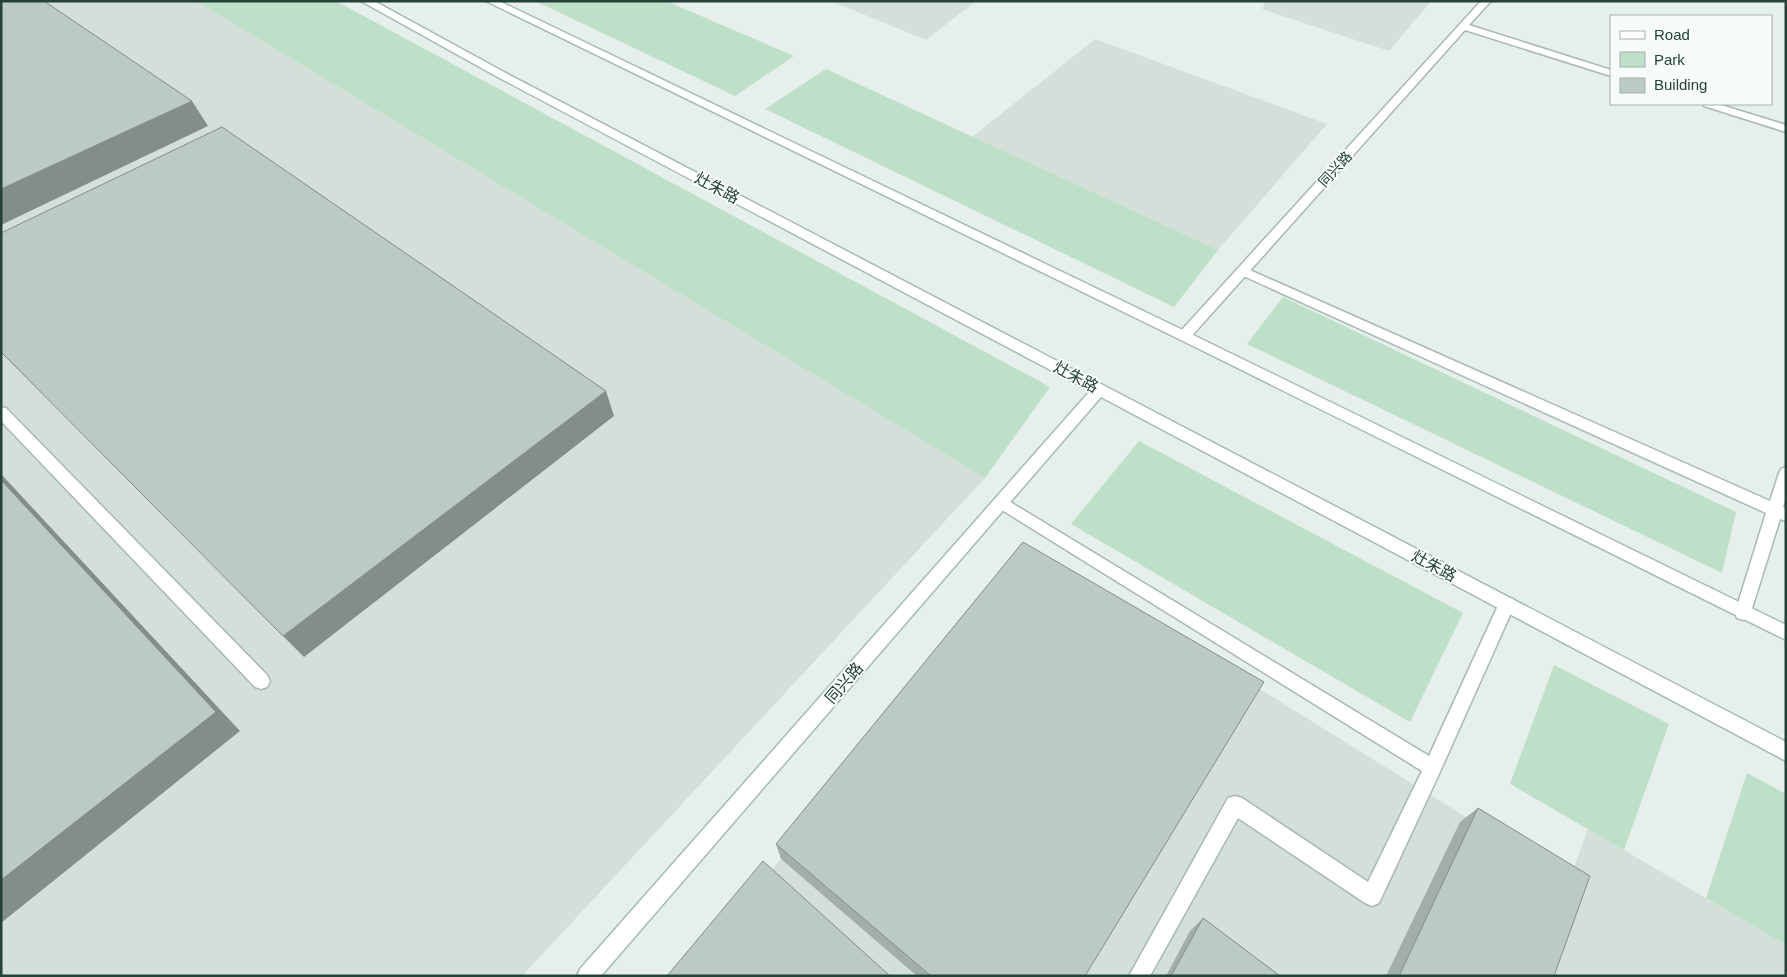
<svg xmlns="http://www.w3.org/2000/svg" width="1787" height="977" viewBox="0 0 1787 977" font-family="Arial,'Noto Sans SC',sans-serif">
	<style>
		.built { fill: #d4dfda }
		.green { fill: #bfe0c8 }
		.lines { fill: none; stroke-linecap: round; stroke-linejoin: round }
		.lane-casing { stroke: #a8b8b2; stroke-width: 3 }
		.street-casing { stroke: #a8b8b2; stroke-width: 3 }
		.secondary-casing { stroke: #a4bbb3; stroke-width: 3 }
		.lane { fill: #fff; fill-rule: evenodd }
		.street { fill: #fff; fill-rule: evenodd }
		.secondary { fill: #fff; fill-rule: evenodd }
		.wall { fill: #a1aea9 }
		.shaded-wall { fill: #838d89 }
		.building { fill: #bbcac4; stroke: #838d89 }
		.labels { text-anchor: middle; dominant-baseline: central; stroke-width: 4; stroke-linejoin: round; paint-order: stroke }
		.far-street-label { font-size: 14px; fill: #24423a; stroke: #f7fbf9 }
		.street-label { font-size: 16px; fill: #24423a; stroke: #f7fbf9 }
	</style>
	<rect width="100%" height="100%" fill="#e6efeb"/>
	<path class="built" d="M1,1H196L985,478L522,976H1Z
		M831,1H976L926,40Z
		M1266,1H1431L1389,51L1262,9Z
		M1095,39L1327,124L1218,250L972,137Z
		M1033,548L1569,881L1588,829L1786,945V976H686Z"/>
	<path class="green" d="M196,1H336L1050,387L985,478Z
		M535,1H666L794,56L735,96Z
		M826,69L1218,250L1174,307L765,109Z
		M1283,297L1736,512L1722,573L1247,344Z
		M1139,441L1463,613L1410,722L1071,524Z
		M1554,665L1669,724L1624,850L1510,784Z
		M1747,773L1786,794V945L1706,898Z"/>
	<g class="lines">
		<g class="lane-casing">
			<path id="lane" d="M1243,267L1770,501L1779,473L1781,469L1786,467V498L1783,507L1786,508V521L1780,519L1749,618L1743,620L1737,618L1735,613L1766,513L1239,274L1237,271Z
				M1,407L6,408L267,675L270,681L267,687L261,689L255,687L1,421Z
				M1002,497L1429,756L1501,599L1507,597L1513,599L1515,604L1439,774L1379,903L1372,906L1365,903L1238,818L1150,976H1129L1228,798L1235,796L1242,798L1368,882L1422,771L997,507L994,503L997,499Z"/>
		</g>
		<g class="street-casing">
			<path id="street" d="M1481,1H1491L1469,25L1611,70V76L1465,30L1189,339H1179L1177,336L1179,333Z
				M1703,104H1718L1786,125V132L1704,106Z"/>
		</g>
		<g class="secondary-casing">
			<path id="secondary" d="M361,1H374L502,71L1786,742V761L1101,397L601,976H577L580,969L1090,391L494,75Z
				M486,1H499L1189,333L1786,625V640L1179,339Z"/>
		</g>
		<use href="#lane" class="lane"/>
		<use href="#street" class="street"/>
		<use href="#secondary" class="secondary"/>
	</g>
	<path class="wall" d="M1478,808L1554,976H1386L1460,822Z
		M776,844L1085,976H917L781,859Z
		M1203,918L1280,976H1166L1190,931Z"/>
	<path class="shaded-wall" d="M192,101L208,126L1,225V189Z
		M606,391L614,416L304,657L283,636Z
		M1,474L240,731L1,923Z"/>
	<path class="building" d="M1,1H44L192,101L1,189Z
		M222,127L606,391L283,636L1,352V233Z
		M1,480L216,712L1,880Z
		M1023,542L1264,682L1085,976H931L776,844Z
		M1478,808L1590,876L1554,976H1399Z
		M763,861L890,976H667Z
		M1203,918L1280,976H1171Z"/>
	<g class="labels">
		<g class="far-street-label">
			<text transform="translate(1335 169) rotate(-48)">同兴路</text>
		</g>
		<g class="street-label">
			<text transform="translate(717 188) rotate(28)">灶朱路</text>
			<text transform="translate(1076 377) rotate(28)">灶朱路</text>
			<text transform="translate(1434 566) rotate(28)">灶朱路</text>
			<text transform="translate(844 683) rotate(-49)">同兴路</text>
		</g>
	</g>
	<rect width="1787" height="977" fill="none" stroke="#24423a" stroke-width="5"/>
	<rect x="1610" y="15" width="162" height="90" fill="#f7fbf9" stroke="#a3b1ad"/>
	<rect x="1620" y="31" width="25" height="8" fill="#ffffff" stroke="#a3b1ad"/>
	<text x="1654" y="40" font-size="15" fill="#24423a">Road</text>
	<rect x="1620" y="52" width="25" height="15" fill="#bfe0c8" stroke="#a3b1ad"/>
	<text x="1654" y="65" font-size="15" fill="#24423a">Park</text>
	<rect x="1620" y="78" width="25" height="15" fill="#bbcac4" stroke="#a3b1ad"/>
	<text x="1654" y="90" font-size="15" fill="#24423a">Building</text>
</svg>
